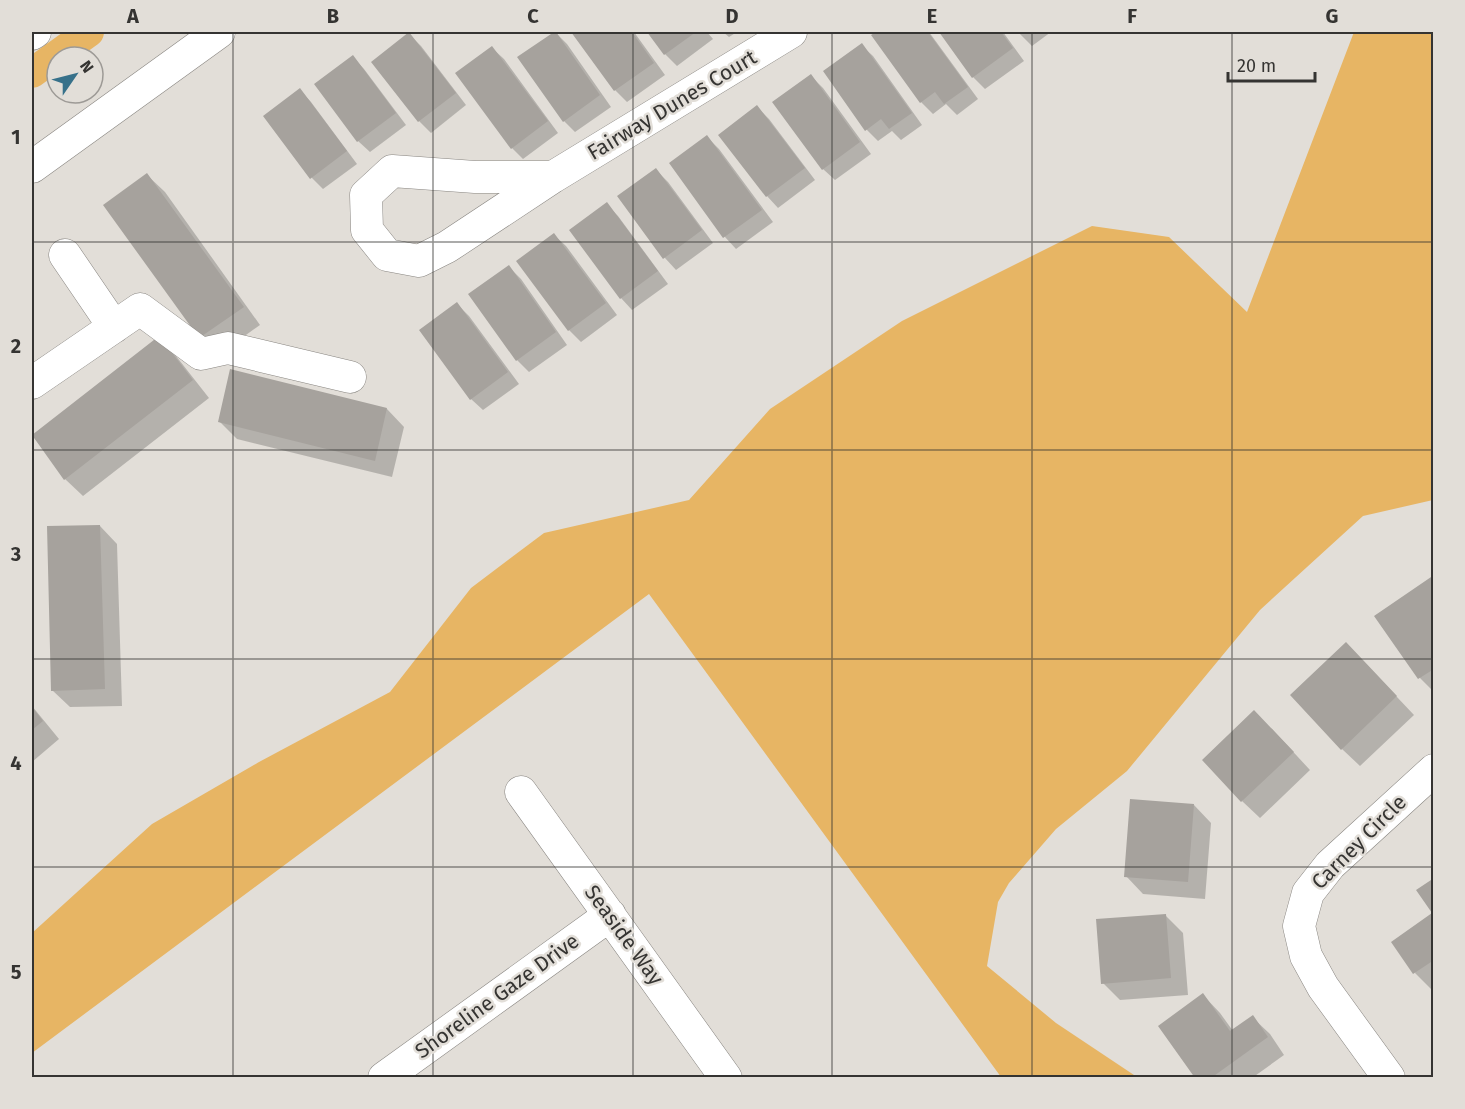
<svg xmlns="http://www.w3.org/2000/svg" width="1465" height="1109" viewBox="0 0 1465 1109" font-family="'Fira Sans',sans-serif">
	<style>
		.water { fill: #e7b564 }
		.shadow { fill: #0003 }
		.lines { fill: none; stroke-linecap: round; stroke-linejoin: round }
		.canal { stroke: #e7b564; stroke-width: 30 }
		.building { fill: #a6a29d }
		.minor-casing { stroke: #888580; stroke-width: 33 }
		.minor { stroke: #fff; stroke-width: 32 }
		.grid { fill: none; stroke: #353432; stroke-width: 1.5; stroke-opacity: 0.55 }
		.labels { text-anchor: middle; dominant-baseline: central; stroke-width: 5; stroke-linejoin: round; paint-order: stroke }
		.street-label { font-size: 21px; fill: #353432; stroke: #e2ded8 }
		.neatline { fill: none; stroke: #353432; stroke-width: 2 }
		.grid-label { font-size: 20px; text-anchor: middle; font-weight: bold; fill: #353432 }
	</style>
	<rect width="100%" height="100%" fill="#e2ded8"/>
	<path class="water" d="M1354,32H1433V500L1363,516L1260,610L1127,771L1056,829L1009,883L998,902L987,966L1056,1023L1137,1077H1001L649,594L32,1053V933L152,824L259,762L390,692L471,588L544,533L689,500L770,409L902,321L1092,226L1169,237L1247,312Z"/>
	<path class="shadow" d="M555,32L567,44L611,107L575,132L564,121Z
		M573,32H634L665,75L627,102L615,90Z
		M649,32H707L713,39L677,66L665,54Z
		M723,32H737L729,37Z
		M878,32H929L978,99L957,115L946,104L933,114L921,102L873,36Z
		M941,32H1003L1024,61L985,89L973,77Z
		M1018,32H1051L1032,46Z
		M409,34L421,46L466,105L431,133L419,121L374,62Z
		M861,45L873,56L922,125L901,140L892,131L878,141L867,130L825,71Z
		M492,48L504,59L558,133L523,159L512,148Z
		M353,57L364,69L406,125L370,152L358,141Z
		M811,76L823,88L871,154L835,180L823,169Z
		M300,90L311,102L357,164L323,189L312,178Z
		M757,107L769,119L815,180L778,208L767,196L721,135Z
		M707,137L719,149L773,222L736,249L725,237L671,164Z
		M656,170L668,182L713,243L676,270L665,258L619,197Z
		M147,175L165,192L260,325L218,355L200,338Z
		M606,204L618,216L668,284L632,310L621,298Z
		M554,235L566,246L617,315L581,342L569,330Z
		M509,267L521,279L567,345L529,372L517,360L470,294Z
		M457,304L469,316L519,384L483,410L471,399Z
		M159,338L176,356L209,398L83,496L65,479L33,436Z
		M387,409L404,427L392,477L237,439L219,421Z
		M100,526L117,544L122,706L70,707L52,690Z
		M1434,577V692L1420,678L1376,617Z
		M1363,661L1414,715L1360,766L1342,749Z
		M32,706L59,739L32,762Z
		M1272,729L1310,770L1260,818L1242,801Z
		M1194,805L1211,823L1205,899L1143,894L1126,876Z
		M1434,914V989L1432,990L1415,973Z
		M1165,915L1183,933L1188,995L1120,1000L1103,983Z
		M1203,995L1220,1013L1233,1031L1252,1017L1270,1034L1284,1055L1252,1078H1196Z"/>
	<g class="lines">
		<path class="canal" d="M32,73L89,32"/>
	</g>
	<path class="building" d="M409,32L456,93L418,122L371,62Z
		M554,32H556L600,95L563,122L517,57Z
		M571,32H632L654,63L614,91Z
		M647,32H696L664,55Z
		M876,32H928L968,87L944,104L935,92L920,103L871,35Z
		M939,32H1001L1013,48L972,78Z
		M862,43L912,113L889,129L881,119L865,131L823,71Z
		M492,46L548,121L511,149L455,73Z
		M353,55L396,113L357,142L314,84Z
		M811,74L860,142L822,170L772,102Z
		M300,88L347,151L310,179L263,116Z
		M757,105L805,168L766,197L718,135Z
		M707,135L762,210L723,238L669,163Z
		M656,168L702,230L663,259L617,196Z
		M147,173L244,307L199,338L103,205Z
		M607,202L658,271L620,299L569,230Z
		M554,233L606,303L568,331L516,261Z
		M509,265L556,332L516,361L468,294Z
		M457,302L508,372L470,400L419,330Z
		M159,336L193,380L64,480L32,435Z
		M230,369L387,408L375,461L218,422Z
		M100,525L105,689L51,691L47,526Z
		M1434,575V669L1418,679L1374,616Z
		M1346,642L1397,696L1341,750L1290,695Z
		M32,707L43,721L32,730Z
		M1254,710L1294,752L1241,802L1202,760Z
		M1130,799L1194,804L1188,882L1124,877Z
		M1434,878V960L1413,974L1391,942L1432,913L1416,890Z
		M1166,914L1171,978L1101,984L1096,919Z
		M1203,993L1230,1031L1253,1015L1268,1037L1211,1078H1195L1158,1026Z"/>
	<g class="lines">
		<g class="minor-casing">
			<path id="minor" d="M32,34L35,32
				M32,167L219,32
				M392,171L475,177H553L447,247L419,261L387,255L367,230L366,195Z
				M553,177L791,32
				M65,255L114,327
				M32,383L140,309L201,354L228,348L350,377
				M521,792L726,1078
				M384,1078L610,915
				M1389,1078L1323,987L1306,956L1299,926L1308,893L1330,865L1434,770"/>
		</g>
		<use href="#minor" class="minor"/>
	</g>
	<path class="grid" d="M233,32V1078M433,32V1078M633,32V1078M832,32V1078M1032,32V1078M1232,32V1078M32,242H1434M32,450H1434M32,659H1434M32,867H1434"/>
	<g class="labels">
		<g class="street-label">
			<text transform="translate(672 105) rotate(-31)">Fairway Dunes Court</text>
			<text transform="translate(1359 842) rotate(-45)">Carney Circle</text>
			<text transform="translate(624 935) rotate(54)">Seaside Way</text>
			<text transform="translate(497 996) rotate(-36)">Shoreline Gaze Drive</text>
		</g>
	</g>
	<rect width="1465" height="1109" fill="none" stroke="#e2ded8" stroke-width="66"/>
	<g transform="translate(75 75) rotate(55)"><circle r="28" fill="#e2ded8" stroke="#9d9a96" stroke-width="1.5"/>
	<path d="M0-4.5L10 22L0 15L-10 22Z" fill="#37718a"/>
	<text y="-9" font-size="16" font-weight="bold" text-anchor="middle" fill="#353432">N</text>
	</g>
	<path d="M1228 72v9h87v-9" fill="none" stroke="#353432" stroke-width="3"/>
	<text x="1237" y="72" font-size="18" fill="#353432" stroke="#e2ded8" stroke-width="4.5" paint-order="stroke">20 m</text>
	<rect x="33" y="33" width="1399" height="1043" class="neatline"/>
	<g class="grid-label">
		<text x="133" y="23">A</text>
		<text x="333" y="23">B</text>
		<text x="533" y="23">C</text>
		<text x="732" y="23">D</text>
		<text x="932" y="23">E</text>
		<text x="1132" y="23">F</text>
		<text x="1332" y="23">G</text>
		<text x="16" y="144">1</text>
		<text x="16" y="353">2</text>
		<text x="16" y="561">3</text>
		<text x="16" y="770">4</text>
		<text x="16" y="979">5</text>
	</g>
</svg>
